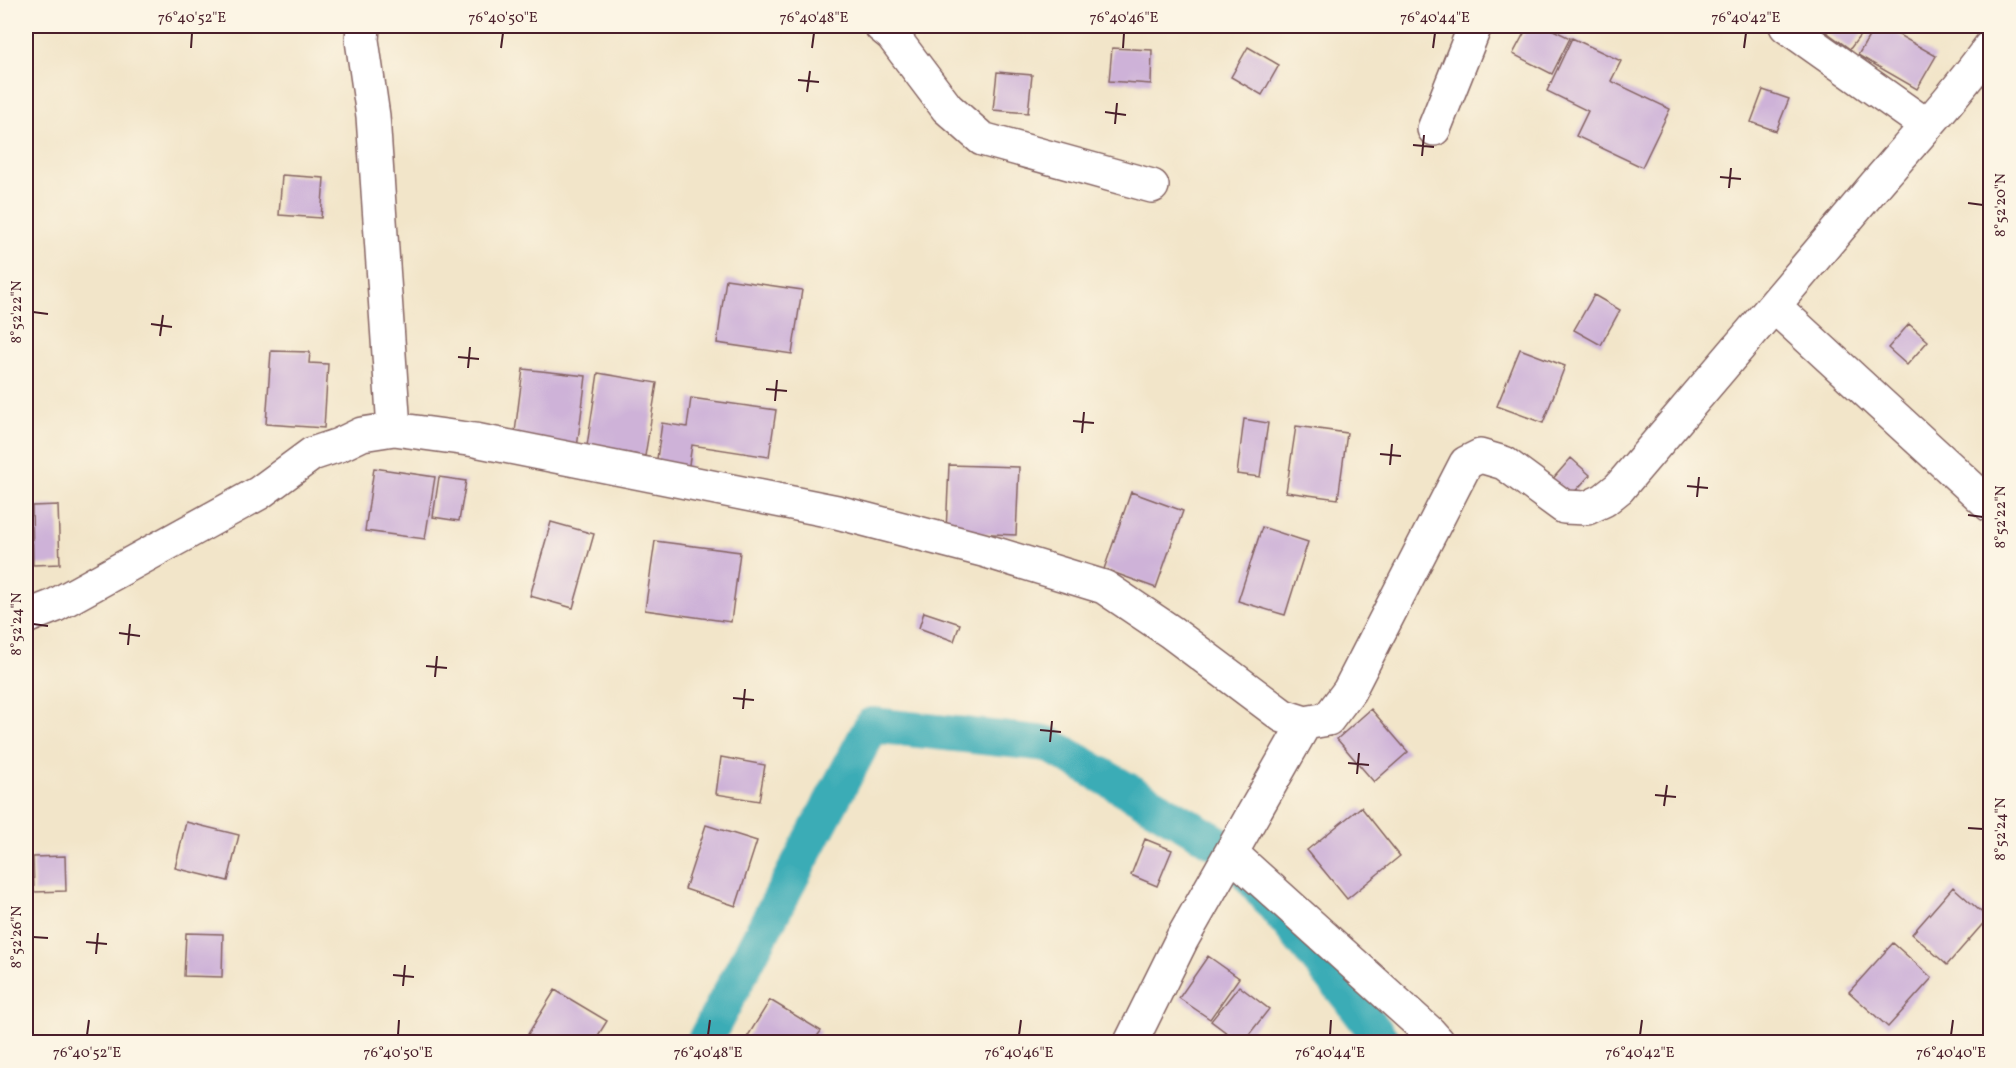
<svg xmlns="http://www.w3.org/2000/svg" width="2016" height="1068" viewBox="0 0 2016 1068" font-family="Vollkorn,serif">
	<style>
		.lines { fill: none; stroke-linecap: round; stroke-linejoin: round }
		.canal { stroke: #3bacb6; stroke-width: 36 }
		.building { fill: #ceb2d8 }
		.minor-casing { stroke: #856462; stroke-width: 36 }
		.minor { stroke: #fff; stroke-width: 33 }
		.ticks { fill: none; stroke: #4a1f2b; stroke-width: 2 }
		.neatline { fill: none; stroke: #4a1f2b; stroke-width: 2 }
		.ticks-label { font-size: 15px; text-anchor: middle; fill: #4a1f2b }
	</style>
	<rect width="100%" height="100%" fill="#fcf5e5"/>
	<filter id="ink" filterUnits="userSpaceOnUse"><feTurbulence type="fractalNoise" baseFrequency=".0167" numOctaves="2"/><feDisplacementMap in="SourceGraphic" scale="12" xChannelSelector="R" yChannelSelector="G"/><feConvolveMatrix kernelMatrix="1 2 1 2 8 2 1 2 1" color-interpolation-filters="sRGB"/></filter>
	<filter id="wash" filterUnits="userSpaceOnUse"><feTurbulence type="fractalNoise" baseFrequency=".008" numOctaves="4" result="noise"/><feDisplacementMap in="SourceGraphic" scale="24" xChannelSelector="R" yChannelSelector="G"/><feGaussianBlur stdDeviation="1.35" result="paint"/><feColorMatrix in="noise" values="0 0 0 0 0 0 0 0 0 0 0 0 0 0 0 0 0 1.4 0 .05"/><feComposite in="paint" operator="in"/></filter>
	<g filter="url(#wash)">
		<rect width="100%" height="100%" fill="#f2e5c9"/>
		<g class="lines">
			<path class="canal" d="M704,1042L872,725L1048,744L1228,849L1348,996L1383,1042"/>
		</g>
		<g id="blocks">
			<path class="building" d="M1528,26H1545L1570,38L1552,74L1513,54Z
				M1818,26H1867L1850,49Z
				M1875,26H1883L1936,56L1917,89L1858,55Z
				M1572,38L1621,61L1611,81L1670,109L1642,167L1576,136L1588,111L1547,91Z
				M1248,47L1279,65L1262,95L1231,77Z
				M1112,48L1152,50L1151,84L1109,81Z
				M997,72L1032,75L1028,113L993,110Z
				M1763,90L1789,99L1776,131L1751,122Z
				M282,175L324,178L321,218L279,215Z
				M726,279L802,290L792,354L717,343Z
				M1594,295L1620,310L1601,345L1574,330Z
				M1909,324L1928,341L1907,365L1888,348Z
				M1520,349L1565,366L1543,423L1497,406Z
				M271,351L310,352L309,363L328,364L324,428L266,424Z
				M523,369L586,376L577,448L514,440Z
				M598,373L657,383L645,456L587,446Z
				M691,398L776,410L769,457L692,445L688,471L656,466L662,423L687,427Z
				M1244,419L1268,423L1260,477L1237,474Z
				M1296,426L1347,433L1338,499L1286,492Z
				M1571,458L1590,475L1569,498L1550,482Z
				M949,465L1019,467L1016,535L946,532Z
				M374,468L435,477L425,539L365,531Z
				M439,477L466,481L459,521L433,517Z
				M1131,492L1183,511L1156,588L1104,569Z
				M58,505L60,564L33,565L32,506Z
				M551,522L594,534L573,608L530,596Z
				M1262,527L1308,542L1285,615L1238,601Z
				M655,541L740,552L731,622L645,610Z
				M924,612L960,624L954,641L919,628Z
				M1371,709L1408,752L1374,782L1337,739Z
				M721,757L765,765L759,801L716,794Z
				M1361,807L1400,856L1347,899L1307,850Z
				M186,822L239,835L228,881L175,868Z
				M706,825L757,841L736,906L685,889Z
				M1145,839L1172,850L1157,886L1131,875Z
				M65,856L66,891L34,892L33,857Z
				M1953,887L1988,918L1947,965L1912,934Z
				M186,933L223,934L222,977L184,976Z
				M1893,943L1932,978L1888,1027L1849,992Z
				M1208,956L1239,978L1210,1019L1179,998Z
				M1239,986L1269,1009L1243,1042H1239L1211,1021Z
				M555,990L607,1021L594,1042H542L528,1034Z
				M770,1000L821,1031L813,1042H751L746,1039Z"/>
		</g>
	</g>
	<g filter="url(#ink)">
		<use href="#blocks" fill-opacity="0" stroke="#856462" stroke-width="1.5"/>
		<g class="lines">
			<g class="minor-casing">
				<path id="minor" d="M363,26L362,40L373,116L394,429
					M881,26L892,35L947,108L982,139L1152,186
					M1786,26L1926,125
					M1434,129L1475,26
					M1774,306L1990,505
					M26,617L54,606L259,493L312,454L339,445L362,434L394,429L475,440L837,512L983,550L1104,587L1171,632L1283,716L1305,723L1328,719L1349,691L1466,463L1480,456L1504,463L1564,507L1587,508L1604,500L1619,488C1703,389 1788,290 1871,190C1911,143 1954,97 1990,47
					M1231,853L1429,1032L1438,1042
					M1131,1042L1182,939L1305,723"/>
			</g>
			<use href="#minor" class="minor"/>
		</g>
	</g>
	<path class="ticks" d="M191,48L192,33M501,48L503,33M812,48L814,33M1123,48L1124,33M1433,48L1435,33M1744,48L1746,33M798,80L819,82M807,92L810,71M1105,112L1126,115M1115,124L1117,103M1413,145L1434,147M1422,156L1424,135M1720,177L1741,179M1729,188L1731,168M1968,203L1983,205M33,312L48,314M151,324L172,327M160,336L163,315M458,357L479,359M468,368L470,347M766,389L787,391M775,401L777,380M1073,421L1094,423M1082,433L1084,412M1380,454L1401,456M1390,465L1392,444M1687,486L1708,488M1697,497L1699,477M1968,515L1983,517M33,624L48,626M119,633L140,636M128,645L130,624M426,666L447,668M435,677L437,656M733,698L754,700M743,709L745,689M1040,730L1061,732M1050,742L1052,721M1348,763L1369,765M1357,774L1359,753M1655,795L1676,797M1664,806L1667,785M1968,828L1983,829M33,937L48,938M86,942L107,944M96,954L98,933M393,975L414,977M403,986L405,965M87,1035L89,1020M398,1035L399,1020M708,1035L710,1020M1019,1035L1021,1020M1330,1035L1331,1020M1640,1035L1642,1020M1951,1035L1953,1020"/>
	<rect width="2016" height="1068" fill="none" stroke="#fcf5e5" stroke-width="66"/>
	<rect x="33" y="33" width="1950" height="1002" class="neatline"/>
	<g class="ticks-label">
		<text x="192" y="22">76°40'52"E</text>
		<text x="503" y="22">76°40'50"E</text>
		<text x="814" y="22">76°40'48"E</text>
		<text x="1124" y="22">76°40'46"E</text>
		<text x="1435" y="22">76°40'44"E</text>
		<text x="1746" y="22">76°40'42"E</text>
		<text transform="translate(2000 205) rotate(-90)" y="5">8°52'20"N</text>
		<text transform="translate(16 312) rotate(-90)" y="5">8°52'22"N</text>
		<text transform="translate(2000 517) rotate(-90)" y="5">8°52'22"N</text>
		<text transform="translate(16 624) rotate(-90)" y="5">8°52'24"N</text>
		<text transform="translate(2000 829) rotate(-90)" y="5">8°52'24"N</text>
		<text transform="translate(16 937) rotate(-90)" y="5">8°52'26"N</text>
		<text x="87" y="1057">76°40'52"E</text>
		<text x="398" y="1057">76°40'50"E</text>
		<text x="708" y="1057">76°40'48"E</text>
		<text x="1019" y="1057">76°40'46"E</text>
		<text x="1330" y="1057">76°40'44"E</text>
		<text x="1640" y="1057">76°40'42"E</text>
		<text x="1951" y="1057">76°40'40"E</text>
	</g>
</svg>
